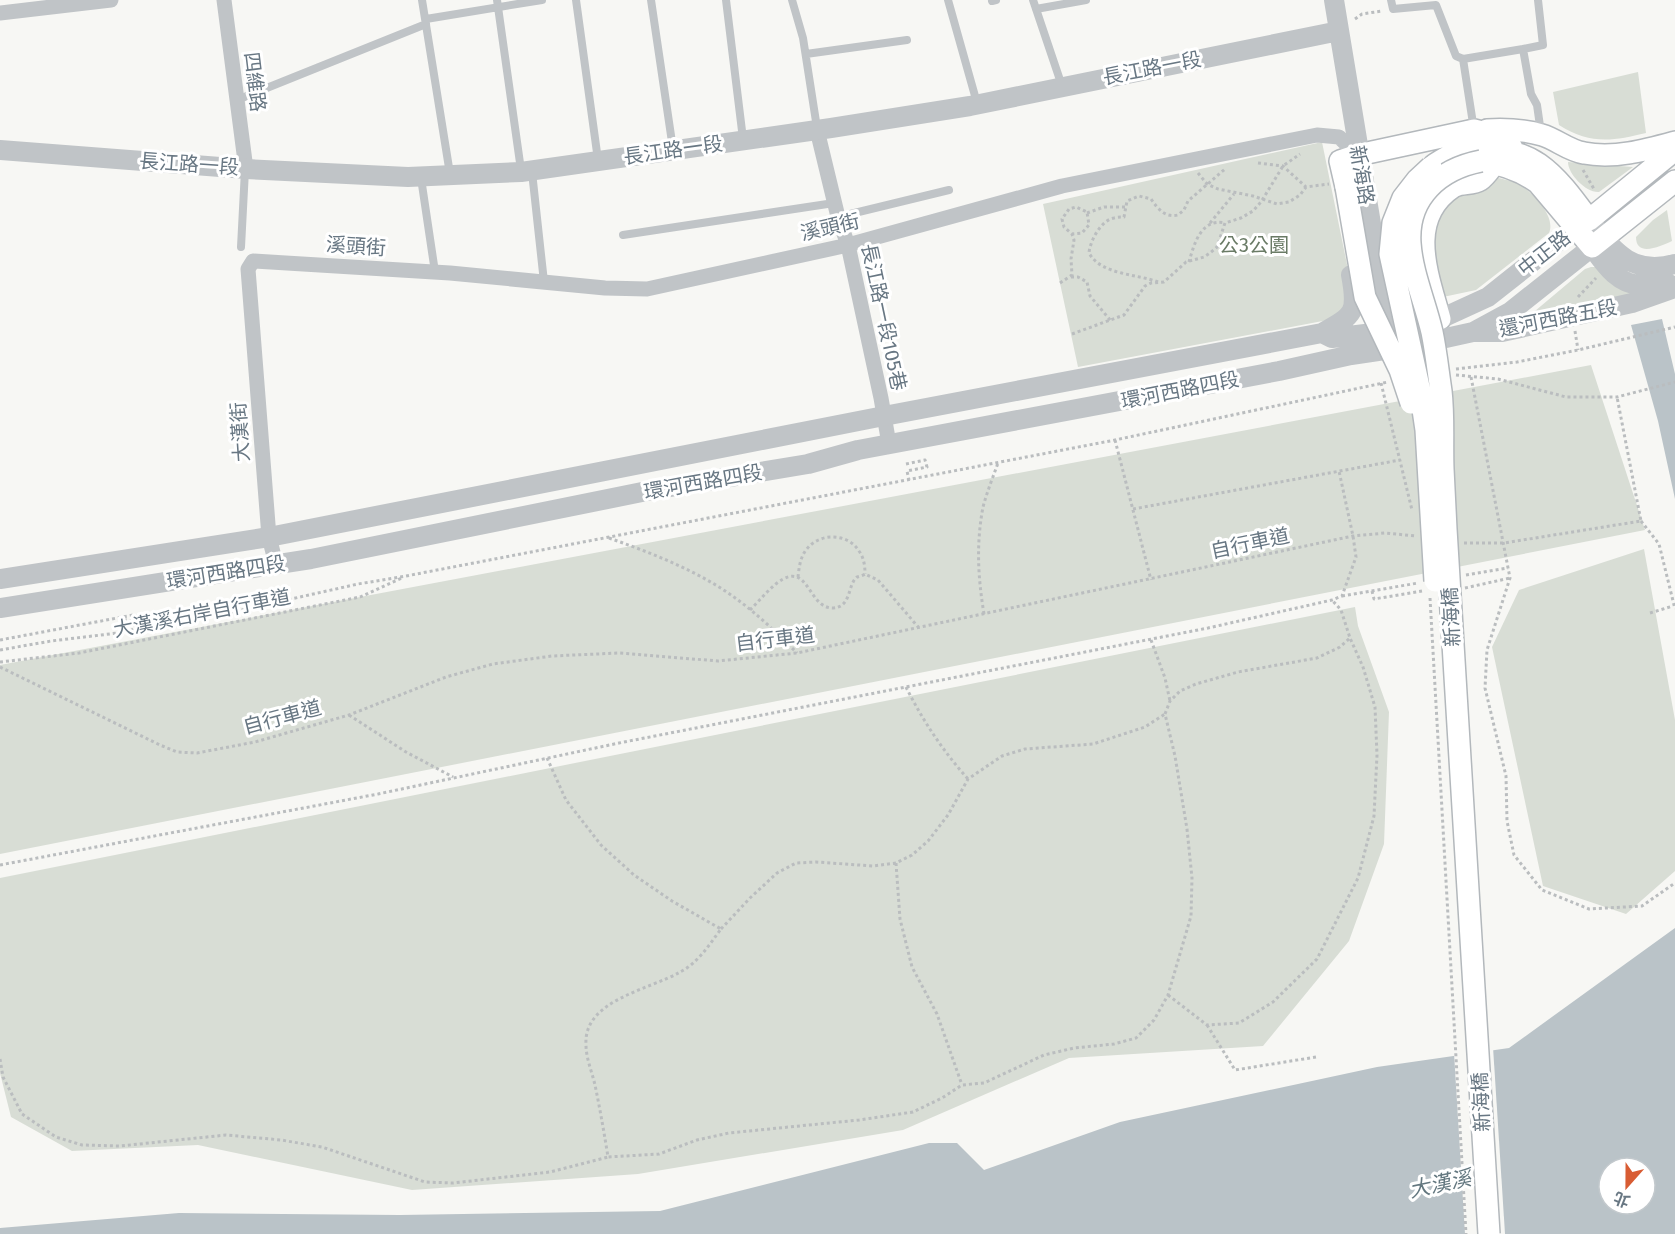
<svg xmlns="http://www.w3.org/2000/svg" width="1675" height="1234" viewBox="0 0 1675 1234" font-family="'Fira Sans','Noto Sans TC',sans-serif">
	<style>
		.green { fill: #d8ddd5 }
		.water { fill: #bac3c8; fill-rule: evenodd }
		.pier { fill: #f7f7f4 }
		.lines { fill: none; stroke-linecap: round; stroke-linejoin: round }
		.secondary-casing { stroke: #b3b8bc; stroke-width: 24 }
		.path { stroke: #babdbf; stroke-width: 3; stroke-dasharray: 3 3; stroke-linecap: butt }
		.service { stroke: #c0c4c7; stroke-width: 8 }
		.minor { stroke: #c0c4c7; stroke-width: 15 }
		.tertiary { stroke: #c0c4c7; stroke-width: 20 }
		.secondary { stroke: #fff; stroke-width: 21 }
		.secondary-bridge-casing { stroke: #b3b8bc; stroke-width: 24; stroke-linecap: butt }
		.secondary-bridge { stroke: #fff; stroke-width: 21 }
		.labels { text-anchor: middle; dominant-baseline: central; stroke-width: 6; stroke-linejoin: round; paint-order: stroke }
		.street-label { font-size: 20px; fill: #687783; stroke: #fff }
		.park-label { font-size: 20px; fill: #6a7b66; stroke: #fff }
		.water-label { font-size: 21px; font-style: italic; fill: #63777f; stroke: #fff }
	</style>
	<rect width="100%" height="100%" fill="#f7f7f4"/>
	<path class="green" d="M1638,72L1646,133C1613,141 1590,145 1559,125L1553,92Z
		M1322,142L1351,284L1345,309L1328,320L1078,367L1043,204Z
		M1568,162L1633,167L1599,192C1586,193 1568,174 1568,162Z
		M1494,177C1502,179 1515,181 1522,186C1535,195 1556,217 1549,233L1476,290L1443,297L1431,253L1437,210L1451,191Z
		M1667,210L1672,241C1661,246 1636,258 1636,237L1653,220Z
		M1591,267H1599L1635,293L1534,316L1535,311L1585,269Z
		M1591,365L1645,530L0,854V665Z
		M1644,549L1675,720V871L1626,914L1543,886L1492,647L1519,590Z
		M1355,607L1358,626L1389,712L1384,844L1349,941L1263,1046L1069,1058L903,1130L638,1174L412,1190L198,1145L72,1151L11,1117L0,1073V878Z"/>
	<path class="water" d="M1662,319L1675,374V499L1658,421L1631,325Z
		M1675,928V1234H0V1228L179,1213L400,1215L660,1211L929,1143H957L984,1170L1120,1122L1377,1067L1509,1048ZM1609,1168H1645V1204H1609Z"/>
	<path class="pier" d="M1493,1047L1505,1234H1465L1454,1053Z"/>
	<g class="lines">
		<g class="secondary-casing">
			<path id="secondary" d="M1487,130C1504,129 1525,130 1542,135C1556,139 1569,151 1584,153C1614,159 1646,150 1675,142
				M1481,161C1502,164 1521,170 1538,183L1592,247L1675,181
				M1434,165C1440,161 1447,156 1454,154C1480,145 1516,148 1539,164C1559,178 1575,201 1589,220L1675,150
				M1346,187L1340,161L1358,155L1474,130L1498,136L1512,148
				M1440,319C1428,275 1405,219 1453,187C1461,182 1472,185 1480,180C1485,177 1491,168 1495,163"/>
		</g>
		<path class="path" d="M1355,19L1362,14L1382,11
			M1258,163L1283,166L1306,187L1329,184
			M1583,170L1594,189
			M1198,173L1207,184L1218,189L1253,196L1277,204L1289,202L1300,195L1306,187
			M1087,213L1104,207H1125
			M1210,223L1234,194
			M1189,262C1194,244 1201,218 1225,223
			M1071,277H1078L1087,282L1090,296L1111,321
			M1158,282C1138,274 1101,275 1089,253C1090,241 1101,220 1114,218C1118,217 1121,217 1124,217L1127,201L1139,196L1151,199C1158,209 1165,218 1178,215L1184,210L1188,201L1225,169
			M1060,283L1072,275L1071,259L1074,240L1072,234L1064,227L1062,219L1069,209L1076,207L1087,212L1089,225L1082,233L1072,234
			M1578,297L1596,278
			M1575,331L1578,350
			M1072,334L1124,315L1145,286L1151,283L1164,282L1186,262L1204,257L1210,253L1217,247L1225,223L1241,218L1253,211L1261,202L1283,166L1300,154
			M1456,369L1517,362L1578,350L1675,327
			M1456,375L1498,379L1566,397H1617L1675,382
			M1471,377L1510,578L1487,650L1485,688L1506,776L1507,821L1514,855L1542,890L1589,909L1642,906L1675,883
			M1381,383L1412,510
			M1115,440L1151,580
			M906,464L925,460L927,467L907,471L909,480
			M1133,509L1400,460
			M1641,521L1659,544L1675,609
			M609,538C646,551 685,566 719,587C748,605 773,629 797,653
			M1464,543H1504L1641,521L1617,397
			M1466,575L1508,568
			M798,577C799,568 800,558 806,550C819,532 848,533 859,551C864,558 865,566 865,574
			M1465,588L1510,578
			M1372,591L1374,599L1422,591
			M1342,596L1418,583
			M1430,598L1466,1234
			M750,610C759,601 767,591 777,583C809,559 807,607 832,608C852,608 847,585 857,577C858,577 864,575 865,574L878,580L919,628
			M1650,613L1673,606
			M984,614C978,578 976,544 983,507C987,492 993,477 998,463
			M0,640L133,615L184,623L358,584L406,576L1115,440L1388,382
			M1151,640L1165,678L1170,701
			M0,650L51,641L126,632L134,629L135,625L130,621L123,619
			M0,662L79,653L360,597L402,578
			M0,667L160,745L177,752L197,753L255,742L349,715L446,677L493,664L552,656L619,653L718,661L797,653L1353,536L1385,533L1416,536
			M906,687C923,721 943,751 968,779
			M349,715L406,752L453,777
			M547,758L566,800L601,845L634,875L672,901L721,929C709,945 698,963 680,972C649,990 583,1000 586,1045C586,1058 592,1072 595,1085C600,1109 604,1132 608,1157L659,1154L697,1140L729,1133L859,1120L913,1112L942,1098L962,1085L984,1083L1044,1055L1074,1048L1114,1044L1136,1038L1154,1020L1168,995L1191,916L1192,878L1187,829L1175,756L1165,714L1170,701L1180,691L1196,684L1238,672L1317,658L1340,647L1350,638L1341,610L1332,600
			M896,863L900,919L912,967L937,1014L962,1085
			M0,865L378,794L619,743L1208,628L1332,600L1342,596L1356,557L1353,536L1339,471
			M721,929L750,898L777,873L796,863L816,862L873,866L896,863L912,855L928,841L948,815L968,779L1002,756L1025,749L1093,744L1145,727L1165,714
			M1168,995L1207,1025L1239,1023L1273,1002L1317,959L1358,878L1374,816L1377,755L1375,707L1363,667L1350,638
			M1207,1025L1235,1070L1316,1057
			M0,1059L3,1077L22,1114L56,1137L82,1145L120,1146L226,1135L281,1140L322,1147L425,1182L453,1183L550,1172L608,1157"/>
		<path class="service" d="M422,0L450,174
			M497,0L521,170
			M576,0L598,160
			M651,0L673,149
			M726,0L743,139
			M792,0L803,38L817,128
			M948,0L977,103
			M1033,0L1062,86
			M1391,0L1393,9L1436,5L1456,56L1463,59L1474,130
			M1538,0L1543,45L1523,49L1531,94L1537,105L1541,133
			M992,1L996,0
			M1036,9L1086,0
			M426,19L542,0
			M806,54L907,40
			M1463,59L1523,49
			M237,100L426,24
			M532,172L544,282
			M421,178L435,272
			M838,217L949,190
			M623,235L834,203
			M241,247L245,170"/>
		<path class="minor" d="M224,0L246,169
			M0,13L111,0
			M817,130L838,217L848,245L881,398L889,444
			M276,564L269,537L248,269L253,261L450,273L605,288L647,289L848,245L1062,186L1317,135L1339,137L1358,155"/>
		<path class="tertiary" d="M1334,0L1375,248L1385,291L1400,335
			M0,150L246,169L408,177L521,172L831,128L970,106L1339,31
			M1475,331L1510,312L1592,247C1604,263 1617,284 1640,285C1649,286 1659,283 1669,284
			M1322,333C1355,315 1358,312 1351,275
			M0,579L269,537L884,416L1322,333L1332,338L1398,330L1440,319L1488,297L1575,228L1589,220C1614,251 1631,276 1675,264
			M0,608L311,559L647,491L808,464L858,450L1279,371L1351,355L1405,347L1473,332H1502L1632,303L1675,288"/>
		<use href="#secondary" class="secondary"/>
		<g class="secondary-bridge-casing">
			<path id="secondary-bridge" d="M1481,161C1440,169 1407,197 1410,243C1412,273 1425,302 1432,332C1436,351 1438,371 1441,391C1444,417 1442,442 1443,469C1444,489 1445,509 1446,529L1489,1234
				M1431,167L1417,180L1403,198L1393,223L1390,254L1421,396L1426,430L1435,581
				M1346,187L1365,297L1400,370L1411,403"/>
		</g>
		<use href="#secondary-bridge" class="secondary-bridge"/>
	</g>
	<g class="labels">
		<g class="street-label">
			<text transform="translate(1152 68) rotate(-11)">長江路一段</text>
			<text transform="translate(255 82) rotate(83)">四維路</text>
			<text transform="translate(673 150) rotate(-8)">長江路一段</text>
			<text transform="translate(189 164) rotate(4)">長江路一段</text>
			<text transform="translate(1362 175) rotate(80)">新海路</text>
			<text transform="translate(830 227) rotate(-13)">溪頭街</text>
			<text transform="translate(356 246) rotate(4)">溪頭街</text>
			<text transform="translate(1544 253) rotate(-38)">中正路</text>
			<text transform="translate(884 317) rotate(78)">長江路一段105巷</text>
			<text transform="translate(1558 318) rotate(-11)">還河西路五段</text>
			<text transform="translate(1180 390) rotate(-11)">環河西路四段</text>
			<text transform="translate(240 432) rotate(-94)">大漢街</text>
			<text transform="translate(703 482) rotate(-10)">環河西路四段</text>
			<text transform="translate(1250 543) rotate(-12)">自行車道</text>
			<text transform="translate(226 572) rotate(-9)">環河西路四段</text>
			<text transform="translate(202 613) rotate(-11)">大漢溪右岸自行車道</text>
			<text transform="translate(1451 617) rotate(-93)">新海橋</text>
			<text transform="translate(775 639) rotate(-7)">自行車道</text>
			<text transform="translate(282 717) rotate(-15)">自行車道</text>
			<text transform="translate(1481 1102) rotate(-93)">新海橋</text>
		</g>
		<g class="park-label">
			<text x="1254" y="245">公3公園</text>
		</g>
		<g class="water-label">
			<text transform="translate(1440 1184) rotate(-12)">大漢溪</text>
		</g>
	</g>
	<g transform="translate(1627 1186) rotate(201)"><circle r="28" fill="#ffffff" stroke="#c3c9cd" stroke-width="1.5"/>
	<path d="M0-4.5L10 22L0 15L-10 22Z" fill="#d85c33"/>
	<text y="-9" font-size="16" font-weight="bold" text-anchor="middle" fill="#687783">北</text>
	</g>
</svg>
